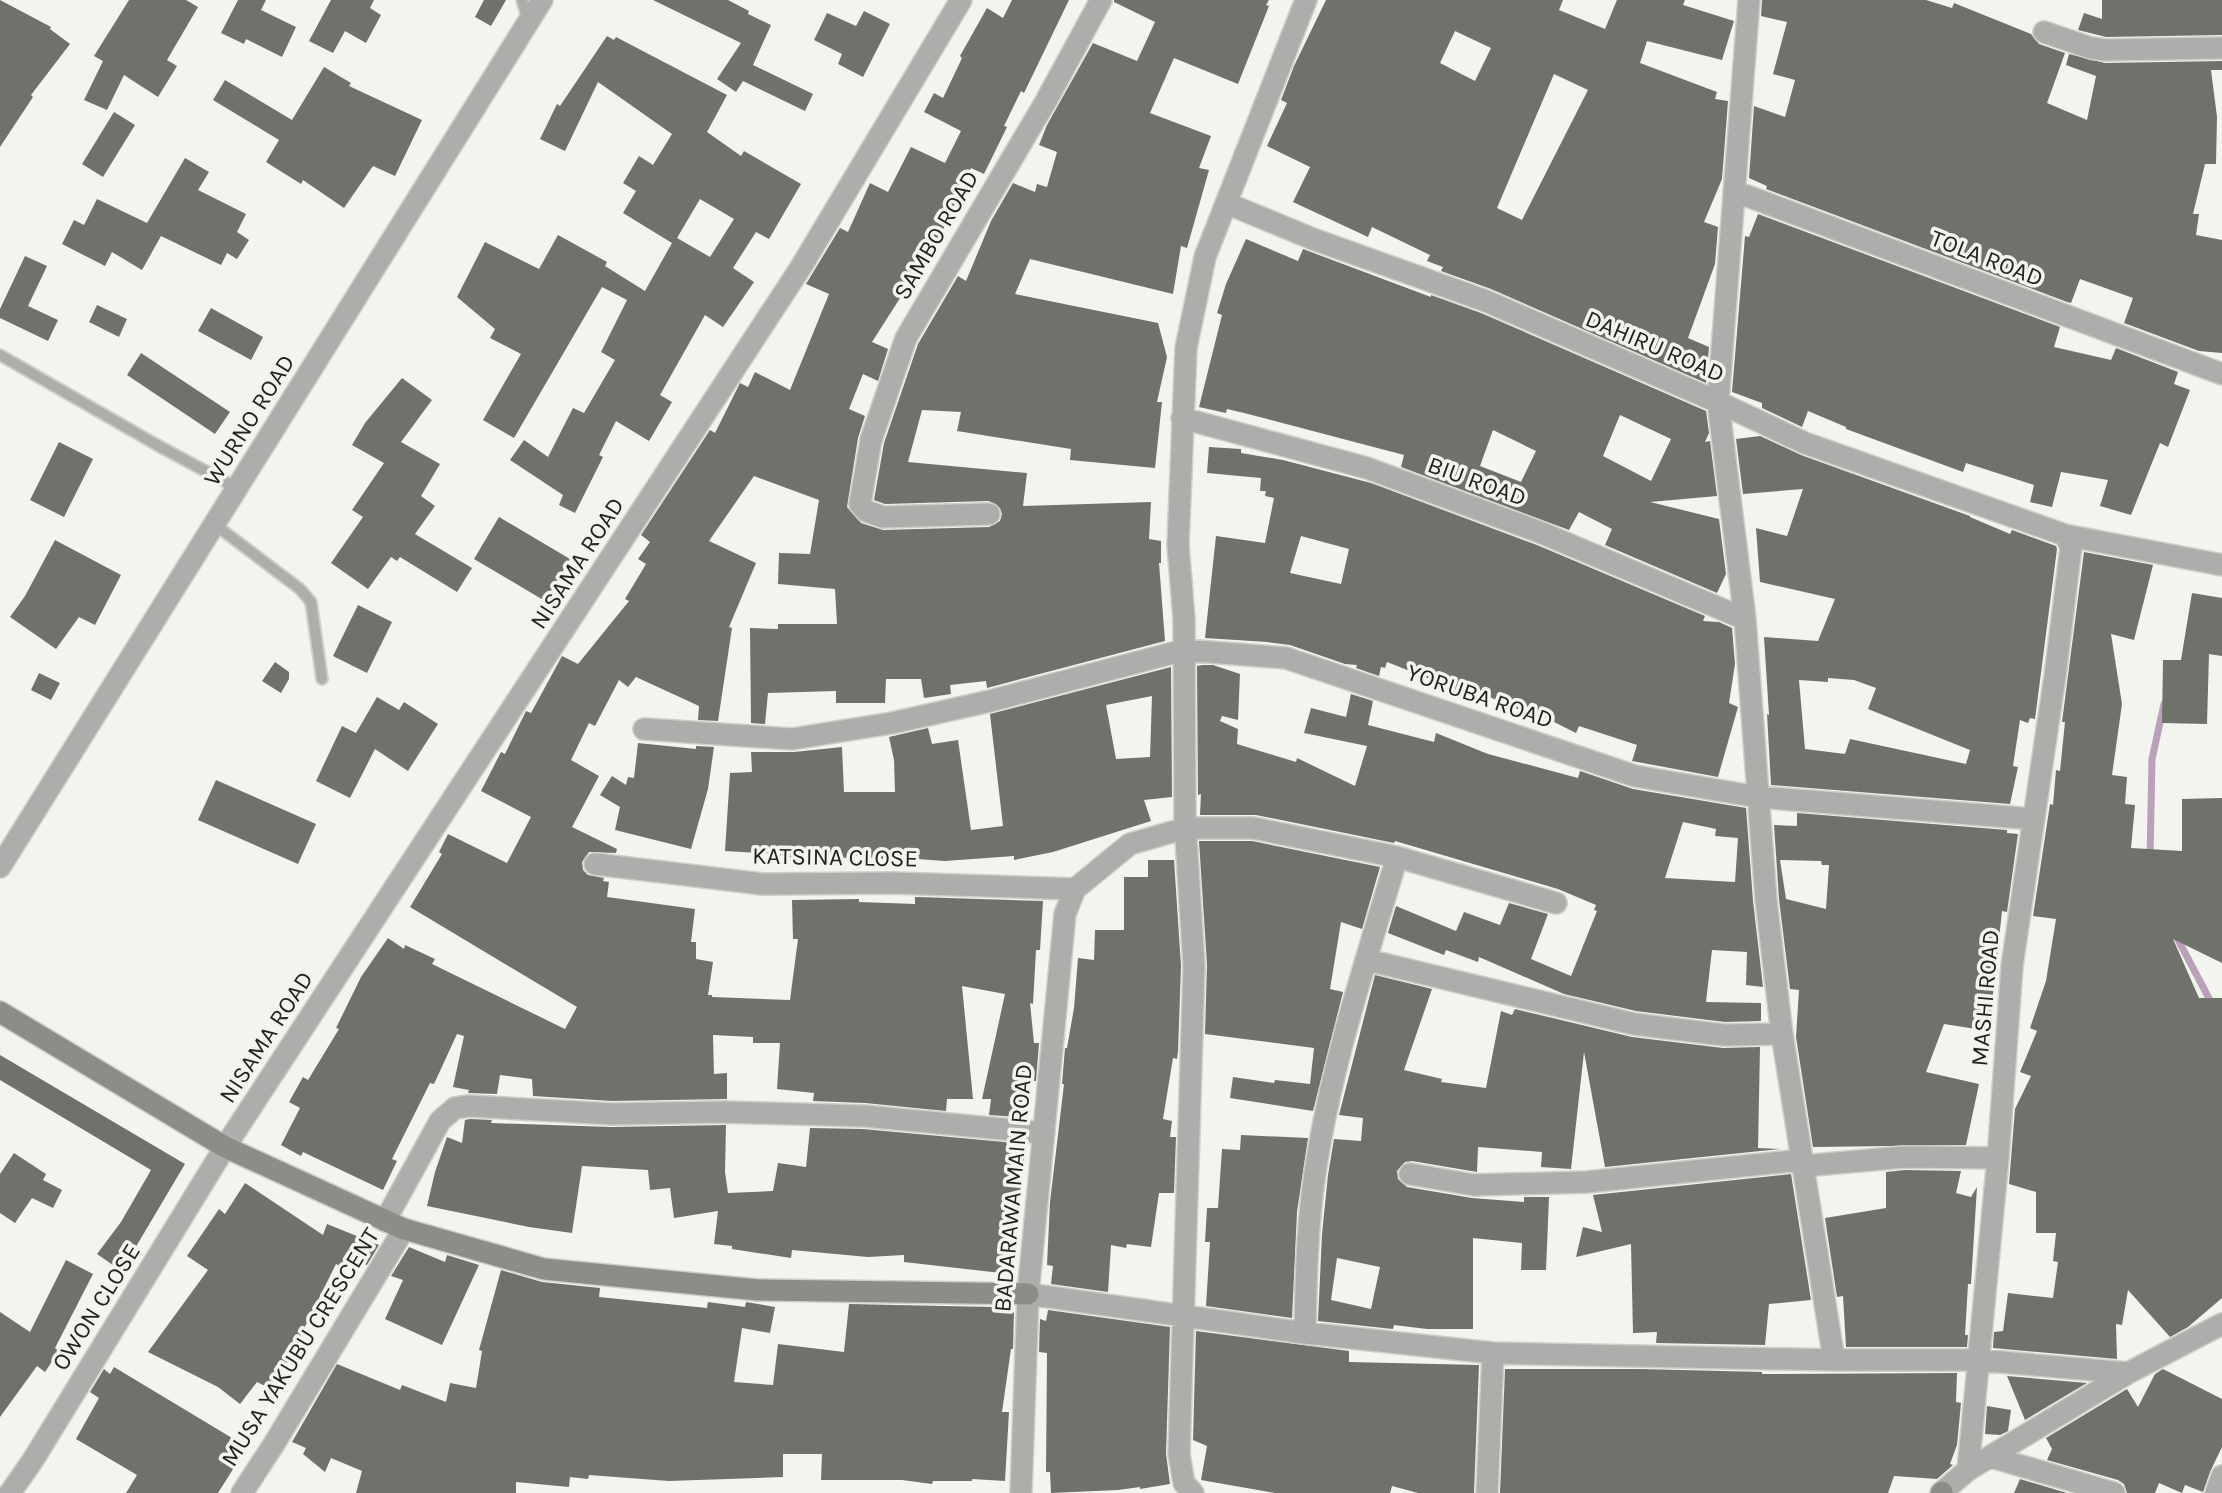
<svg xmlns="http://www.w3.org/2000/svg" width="2222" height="1493" viewBox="0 0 2222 1493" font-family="Karla,sans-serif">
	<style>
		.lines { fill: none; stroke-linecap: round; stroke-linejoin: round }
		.stream { stroke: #bba0bc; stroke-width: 7 }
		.building { fill: #6f726b; fill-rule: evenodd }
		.lane-casing { stroke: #cdcfc8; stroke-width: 14 }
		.street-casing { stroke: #cdcfc8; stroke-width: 24 }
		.secondary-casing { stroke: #cdcfc8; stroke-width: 24 }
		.lane { stroke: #adaeab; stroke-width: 10 }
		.street { stroke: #adaeab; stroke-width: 21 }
		.secondary { stroke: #8b8d88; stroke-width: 21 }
		.labels { text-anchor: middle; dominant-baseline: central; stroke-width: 7; stroke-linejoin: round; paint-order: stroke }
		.street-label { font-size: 24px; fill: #232421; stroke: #f2f5ed }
	</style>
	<rect width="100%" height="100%" fill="#f2f5ed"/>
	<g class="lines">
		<path class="stream" d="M2150,858L2152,759L2164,704
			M2175,934L2212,1004"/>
	</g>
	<path class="building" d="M0,0L51,27L50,29L70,44L31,95L33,97L0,147Z
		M129,0H186L198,7L167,60L177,66L158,97L124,75L107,110L84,100L103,61L94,56Z
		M238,0H266L261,10L296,27L282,57L246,39L244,44L221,33Z
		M331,0H374L370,8L381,15L366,43L345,31L333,53L309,41Z
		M484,0H506L491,26L475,17Z
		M653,0H728L749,11L748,14L771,25L753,65L813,94L805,111L743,81L736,92L717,79L741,43Z
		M1012,0H1069L1024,93L1021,91L1004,126L1007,127L984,174L971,168L941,234L872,342L888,349L878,381L863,374L849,409L865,416L858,438L847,507L861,523L883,530L989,527L1000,521L1002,514L1000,508L989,501L885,504L874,500L884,443L918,344L958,276L966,281L991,221L1013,183L1035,192L1037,184L1047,187L1057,152L1039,145L1047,125L1093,43L1137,61L1155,22L1114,2V0H1269L1266,5L1269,6L1238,84L1174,58L1150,113L1211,136L1199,168L1209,170L1187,248L1181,246L1173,294L1030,259L1015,294L1158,323L1167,357L1157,402H1162L1155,468L1070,460L1071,449L957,431L961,412L922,410L908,462L1027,473L1023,506L1151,502L1149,539L1161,541V563H1159L1165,641L987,688L986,681L950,685L951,694L924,698L921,679H886L885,703H836V691L768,693L765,724L751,723L750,628L778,629V624H837L835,589L778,584L779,553L810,554L819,500L754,476L709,541L756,563L729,627L732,628L718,721L698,720L699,706L636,677L628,687L619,680L595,726L589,723L571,760L599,776L572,827L617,849L616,853L589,852L582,862L583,870L588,875L604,878L603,881L609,882L607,897L695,909L691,942H696V959L713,962L708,995H712V997L790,1000L798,939H793L792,900L859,899V902L915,904V897H918L1043,901L1040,950H1036L1033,1004L1030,1003L1034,1043H1039L1036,1081H1026L1019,1117L989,1115L991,1099H982L1005,994L962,986L973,1099H947L946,1111L865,1103L813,1101L814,1093L777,1089L780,1043H753V1037L713,1035L714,1074L727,1073V1099L612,1101L533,1096L532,1079L500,1075L497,1094L468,1093L469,1090L453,1087L464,1036L457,1034L434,1084L430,1083L392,1159L397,1161L383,1190L303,1152L301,1156L281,1145L300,1108L289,1102L303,1077L308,1080L339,1029L336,1028L361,977L388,938L404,949L405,945L435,959L432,964L565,1029L577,1007L410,907L442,854L439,852L448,834L507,863L531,817L481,791L501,752L505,754L526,711L531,713L562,656L578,664L629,601L625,599L646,564L638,559L650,542L641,535L710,430L715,433L740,383L748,387L755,372L790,390L829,294L806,284L840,228L848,232L870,183L888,192L911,147L945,163L961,131L924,112L934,93L943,98L962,58L960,56L987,8L1003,18Z
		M1326,0H1563L1559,10L1605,29L1617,0H1685L1683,5L1734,21L1722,60L1647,41L1640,63L1717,92L1715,99L1728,101L1722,179L1704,222L1718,227L1715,264L1688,338L1709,347L1706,383L1491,289L1441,271L1443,267L1427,261L1430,255L1372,227L1368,237L1293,202L1310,167L1267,146L1287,103L1281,100L1294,66ZM1455,31L1491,48L1475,81L1440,63ZM1554,74L1588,90L1522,220L1497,208Z
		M1762,0H1926L1952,8L1954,3L2031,34L2039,44L2065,53L2047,103L2087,120L2096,76L2066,65L2069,54L2105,63L2222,61V70H2211L2217,117L2216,164H2205L2193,214H2199L2196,235L2222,240V353L2199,351L2124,323L2133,298L2080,279L2071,303L2067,302L1766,189L1767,186L1749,178L1754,106L1785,117L1795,80L1773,74L1787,22L1761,16Z
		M2102,0H2222V35L2106,37L2078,30L2084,13L2102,19Z
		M864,11L890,24L863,77L838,64L842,54L814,40L827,13L856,26Z
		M607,36L614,40L616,37L727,95L707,132L741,156L744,151L801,184L769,239L756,232L733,268L754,282L723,327L705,315L660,395L672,402L649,441L616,421L599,455L603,457L575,513L559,505L563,495L510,460L524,440L548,457L573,408L584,413L615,360L601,352L627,300L602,287L514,438L483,420L521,354L490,338L495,329L457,297L485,242L539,269L558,235L607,262L605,266L645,291L672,243L623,213L636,191L623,183L639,156L653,165L672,134L598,82L565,151L540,139L557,104L560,106ZM700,199L734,219L710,257L677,238Z
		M324,67L351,83L349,86L422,120L395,176L373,166L344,208L303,180L301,184L266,162L279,140L213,100L225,80L292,120Z
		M114,112L135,125L103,177L82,164Z
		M185,158L209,172L198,190L246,214L237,232L249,240L237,259L227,253L221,265L161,236L142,270L112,252L105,266L62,244L74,220L84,225L97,199L147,223Z
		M1758,214L2060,327L2054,347L2111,360L2116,348L2178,372L2174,384L2190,390L2168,447L2160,443L2131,515L2100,506L2108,480L2061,472L2052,507L2030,502L2034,485L1966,463L1963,472L1846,429V427L1808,411L1802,427L1762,408V403L1732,392L1745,236L1749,237Z
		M1246,239L1298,261L1303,249L1431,297V295L1481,313L1706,411L1709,433L1705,442L1710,441L1717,496L1650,502L1719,519L1726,574L1717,593L1605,545L1612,529L1579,512L1569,530L1401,467L1404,455L1244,413L1227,409L1226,413L1199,407L1222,315L1217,313L1226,284ZM1620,415L1671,439L1651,481L1603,456ZM1493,430L1536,451L1521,482L1480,466Z
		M25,256L47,266L28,306L58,320L48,341L0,318V309Z
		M97,305L127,319L119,337L89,322Z
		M211,308L263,337L251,360L198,331Z
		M141,353L230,412L215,434L127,375Z
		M402,378L432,400L401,442L440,464L421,496L435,506L415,534L472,568L457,592L400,557L397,561L391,557L368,589L331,563L363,517L352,510L384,463L352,445L365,423Z
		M1760,436L1801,455L1970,516V517L2010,534L2012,530L2056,546L2057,549L2035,719L2030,718L2028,723L2020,720L2013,766L2018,767L2010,804L1771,785L1767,714L1769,715L1764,637L1818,641L1835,599L1760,582L1756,528L1787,536L1803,489L1743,494L1736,439ZM1828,678L1854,680L1876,688L1868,709L1970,750L1966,764L1850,739L1845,754L1805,749L1799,680L1828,682Z
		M59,442L93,459L64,517L30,500Z
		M1209,447L1241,449V453L1283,460L1371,483L1537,545L1705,616L1703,621L1719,622L1732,628L1735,664L1729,703L1738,707L1718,777L1632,761L1637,745L1579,726L1576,733L1522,706L1520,710L1459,684L1458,690L1387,662L1385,668L1381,667L1379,676L1356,668L1357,665L1345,664L1290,645L1267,642L1205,638L1216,536L1265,543L1274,498L1265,496L1266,491H1260L1261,478L1207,473ZM1301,536L1349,549L1341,584L1290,573Z
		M499,517L570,559L545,601L474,559Z
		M55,540L121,575L95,625L79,617L56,649L10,617L25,596Z
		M2084,552L2153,565L2134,640L2111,634L2122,704L2112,775L2127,777L2125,804L2135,805L2131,848L2182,851V799L2222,798V963L2173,939L2199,998H2222V1298L2188,1327L2170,1337L2128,1290L2122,1325L2116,1324L2117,1359L1993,1348L1994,1332L2003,1331L2008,1293L2053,1298L2058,1262L2053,1261L2056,1233H2036V1192L2009,1184L2015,1109L2031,1076L2020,1072L2037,1031L2030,1028L2046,981L2056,919L2033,916L2050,804L2053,805L2056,770L2060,771L2065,722H2062Z
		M2192,593L2222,598V656L2209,654L2207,724L2162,723L2163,660H2181Z
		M358,605L392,622L367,673L333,656Z
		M275,662L289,672V679L281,693L262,681Z
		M1202,665H1213L1240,674L1238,720L1222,716L1220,721L1238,729L1237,744L1296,762L1297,758L1355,786L1367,746L1304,733L1311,708L1346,717L1351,694L1373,701L1368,725L1434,742L1436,733L1488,754L1578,778L1580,771L1633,789L1746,808L1753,901L1763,987L1746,985L1747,952L1712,950L1706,1002L1761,1003V1021L1725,1022L1636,1011L1564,994L1479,957L1478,962L1446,950L1444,955L1388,933L1396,906L1456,931L1464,912L1500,925L1509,903L1548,914L1531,959L1571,976L1597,911L1594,910L1596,905L1558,889L1395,841L1394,843L1256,815H1200L1201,794L1198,795L1197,666ZM1683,822L1716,829L1715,836L1738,838L1735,882L1665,878Z
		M1171,667L1172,797L1144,800L1151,821L1053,852L1014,860V856L945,861L903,858L902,861L847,855V858L821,856L778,858L777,854L725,851L730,773L752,772L751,752H794L842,747L844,792H895L894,760L889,737L928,728L932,744L958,740L971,830L1003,826L990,714ZM1152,696L1150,757L1116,759L1106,705Z
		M39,673L60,683L51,700L31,690Z
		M377,697L399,710L404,702L438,724L408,771L375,749L350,798L316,781L342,726L356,733Z
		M638,743L696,749V746L714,747L708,789L691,849L615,830L620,807L600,795L612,776L626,785L628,777L634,778Z
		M216,780L316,824L298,864L198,820Z
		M1797,813L2007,830V833L2018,834L2007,912L2002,911L1989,1031L1944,1024L1926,1072L1979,1084L1966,1145L1813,1147L1796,1037L1799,990L1790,989L1779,899L1774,825L1797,826ZM1780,860L1821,861L1822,865H1829L1826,909L1786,899Z
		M1252,841L1380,867L1362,929L1341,922L1330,989L1343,992L1313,1111L1230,1098L1233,1077L1274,1083L1275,1080L1310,1084L1314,1048L1205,1034L1207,965L1199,841Z
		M1148,860H1174L1181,966L1178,1051L1177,1059L1173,1058L1163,1119L1172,1121L1170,1137H1176L1174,1193H1159L1151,1247L1127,1244L1126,1248L1111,1245L1108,1292L1051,1284L1053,1266L1047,1265L1050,1202L1064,1084H1062L1065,1048H1067L1074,1008L1078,958L1094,960L1095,930H1124V877H1148Z
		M1375,975L1432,989L1404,1070L1442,1079L1441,1082L1486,1088L1501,1011L1512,1015L1515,1009L1632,1037L1723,1048L1760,1047L1758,1148L1781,1149L1605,1167L1584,1052L1571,1169L1541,1167L1542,1152L1478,1147L1477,1172L1412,1161L1405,1162L1397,1171L1398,1179L1407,1187L1472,1198L1524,1202V1197H1549L1546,1270H1521L1522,1243L1473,1238V1329H1427L1394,1325L1393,1329L1318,1321L1322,1234L1328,1175L1334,1139L1361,1141L1363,1118L1339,1115ZM1337,1258L1380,1267L1371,1309L1331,1300Z
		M0,1055L185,1164L131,1255L120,1270L97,1254L121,1222L151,1170L0,1080Z
		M470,1119L492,1120L491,1123L611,1127L726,1125L725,1172L728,1193L773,1191L778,1163L806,1167L810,1128L863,1129L1026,1144L1010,1274L904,1262V1255L868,1257L792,1250L791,1258L732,1249V1246L714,1244L718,1211L674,1218L670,1188L650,1190L648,1170L582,1166L572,1233L529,1227L427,1206L435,1172L447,1137L462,1143L465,1120Z
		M1241,1135L1308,1138L1297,1212L1292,1318L1206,1306L1210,1242H1205L1207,1208H1218L1222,1149L1240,1150Z
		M14,1153L46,1174L43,1180L62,1190L53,1208L32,1198L15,1223L0,1213V1174Z
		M1905,1170L1961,1171L1956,1193L1971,1197L1977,1187L1971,1284H1968L1965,1335H1968L1967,1347H1846L1843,1296L1837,1297L1825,1218L1886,1208V1172Z
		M1791,1174L1811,1300L1769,1304L1765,1345L1656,1343L1657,1332L1633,1333L1631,1244L1576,1257L1583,1227L1602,1232L1593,1195Z
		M245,1183L323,1235L327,1224L379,1245L367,1265L364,1264L362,1268L352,1264L348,1270L336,1264L275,1387H267L257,1382L240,1404L218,1387L148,1352L208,1270L187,1256L219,1209L225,1214Z
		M409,1247L445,1262L447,1255L479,1265L442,1345L385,1319L403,1280L391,1276Z
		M66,1260L93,1274L55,1348L59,1351L45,1372L37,1366L0,1417V1312L30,1332Z
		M501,1270L542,1282L600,1288L599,1297L707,1308L708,1302L745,1307L746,1302L775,1307L770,1333L742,1328L734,1382L773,1385L778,1344L844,1352L849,1304L992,1307L1014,1312L1013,1349H1011L1002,1412H1009L1005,1481L972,1479V1481H933L932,1484L902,1480H821L822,1454H783V1477L669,1481L589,1475L588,1479L570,1477L569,1487L516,1482V1493H356L362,1471L331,1458L325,1472L303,1454L306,1448L292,1442L337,1364L400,1390L402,1385L446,1402L450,1383L476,1388L482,1351L479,1350Z
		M1048,1310L1170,1327L1166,1454L1170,1484L1140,1489V1487L1118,1490L1051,1493L1050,1472H1046L1047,1353L1039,1352L1040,1319L1046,1321Z
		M1196,1331L1349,1351V1362L1479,1365L1474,1493H1418L1392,1486L1390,1493H1275L1201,1480L1207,1446L1193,1440Z
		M114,1367L247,1447L218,1493H126L137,1475L76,1439L99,1398L90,1392L104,1369L110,1374Z
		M1505,1369H1640L1762,1372V1374L1957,1373L1956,1402L1961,1403L1957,1445L1950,1464L1953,1465L1937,1479L1894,1476L1888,1493H1500Z
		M2163,1369L2222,1399V1447L2210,1472L2203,1492L2185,1485L2182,1493L2159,1483L2155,1493H2127L2124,1484L2118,1480L2047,1460L2052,1449L2046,1438L2127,1389L2138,1407L2155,1374Z
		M2007,1376L2087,1383L2025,1420Z
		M1987,1406L2011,1410L2008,1431L2000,1435L1985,1434Z
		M2020,1479L2067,1493H2014Z"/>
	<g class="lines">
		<g class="lane-casing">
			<path id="lane" d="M522,0L528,21
				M0,355L157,445L237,488
				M214,524L300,589L311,602L322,679"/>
		</g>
		<g class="street-casing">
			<path id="street" d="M1749,0L1718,402L1745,619L1766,900L1782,1034L1834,1360
				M2044,32L2091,48L2105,50L2222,48
				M1734,191L2222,374
				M1226,203L1313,239L1486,301L1718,402L1805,443L2065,535L2222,565
				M1182,418L1367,468L1542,533L1745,619
				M989,514L883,517L866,511L860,504L871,440L906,338L1046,101L1101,0
				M644,729L792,739L892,723L990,701L1184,650L1286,658L1635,776L1758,797L2034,819
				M595,864L763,884L894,883L1075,889
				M0,867L542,0
				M1367,960L1634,1024L1724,1035L1782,1034
				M1803,1166L1904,1157L1998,1158
				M1410,1174L1474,1185L1587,1182L1802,1160
				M385,1221L440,1121L455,1108L469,1106L612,1114L724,1112L864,1116L1044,1133
				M1028,1294L1305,1333L1493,1353L1834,1360H1978L2128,1373
				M1305,1333C1306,1280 1307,1226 1315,1173C1331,1065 1366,961 1397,857
				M1991,1457L2114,1493
				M1968,1470L1998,1158L2012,966L2055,676L2071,547L2065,535
				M10,1493L33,1460L225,1147L801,267L961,0
				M242,1493L274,1444L404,1229
				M1021,1493L1028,1294L1065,914L1075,889L1130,844L1186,828H1253L1397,857L1556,903
				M1193,1493L1184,1483L1179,1454L1194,966L1185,822L1184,619L1178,545L1186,348L1205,257L1306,0
				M1487,1493L1493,1353
				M1941,1493L1968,1470L2128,1373L2222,1324
				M2216,1493L2222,1476"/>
		</g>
		<g class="secondary-casing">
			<path id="secondary" d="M0,1012L225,1147L404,1229L544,1269L758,1290L1028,1294
				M1941,1493L1942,1492"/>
		</g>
		<use href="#lane" class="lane"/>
		<use href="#street" class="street"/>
		<use href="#secondary" class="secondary"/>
	</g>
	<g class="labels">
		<g class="street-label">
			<text transform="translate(936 235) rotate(-60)">SAMBO ROAD</text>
			<text transform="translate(1987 258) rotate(21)">TOLA ROAD</text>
			<text transform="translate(1655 346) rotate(23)">DAHIRU ROAD</text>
			<text transform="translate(249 420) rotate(-58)">WURNO ROAD</text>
			<text transform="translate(1477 481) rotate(20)">BIU ROAD</text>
			<text transform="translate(577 563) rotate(-57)">NISAMA ROAD</text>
			<text transform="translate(1480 696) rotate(19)">YORUBA ROAD</text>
			<text transform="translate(835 857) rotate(1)">KATSINA CLOSE</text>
			<text transform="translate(1985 998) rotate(-85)">MASHI ROAD</text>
			<text transform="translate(266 1037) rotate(-57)">NISAMA ROAD</text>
			<text transform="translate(1013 1188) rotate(-85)">BADARAWA MAIN ROAD</text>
			<text transform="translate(96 1307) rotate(-58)">OWON CLOSE</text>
			<text transform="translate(300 1347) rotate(-58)">MUSA YAKUBU CRESCENT</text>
		</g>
	</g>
</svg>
